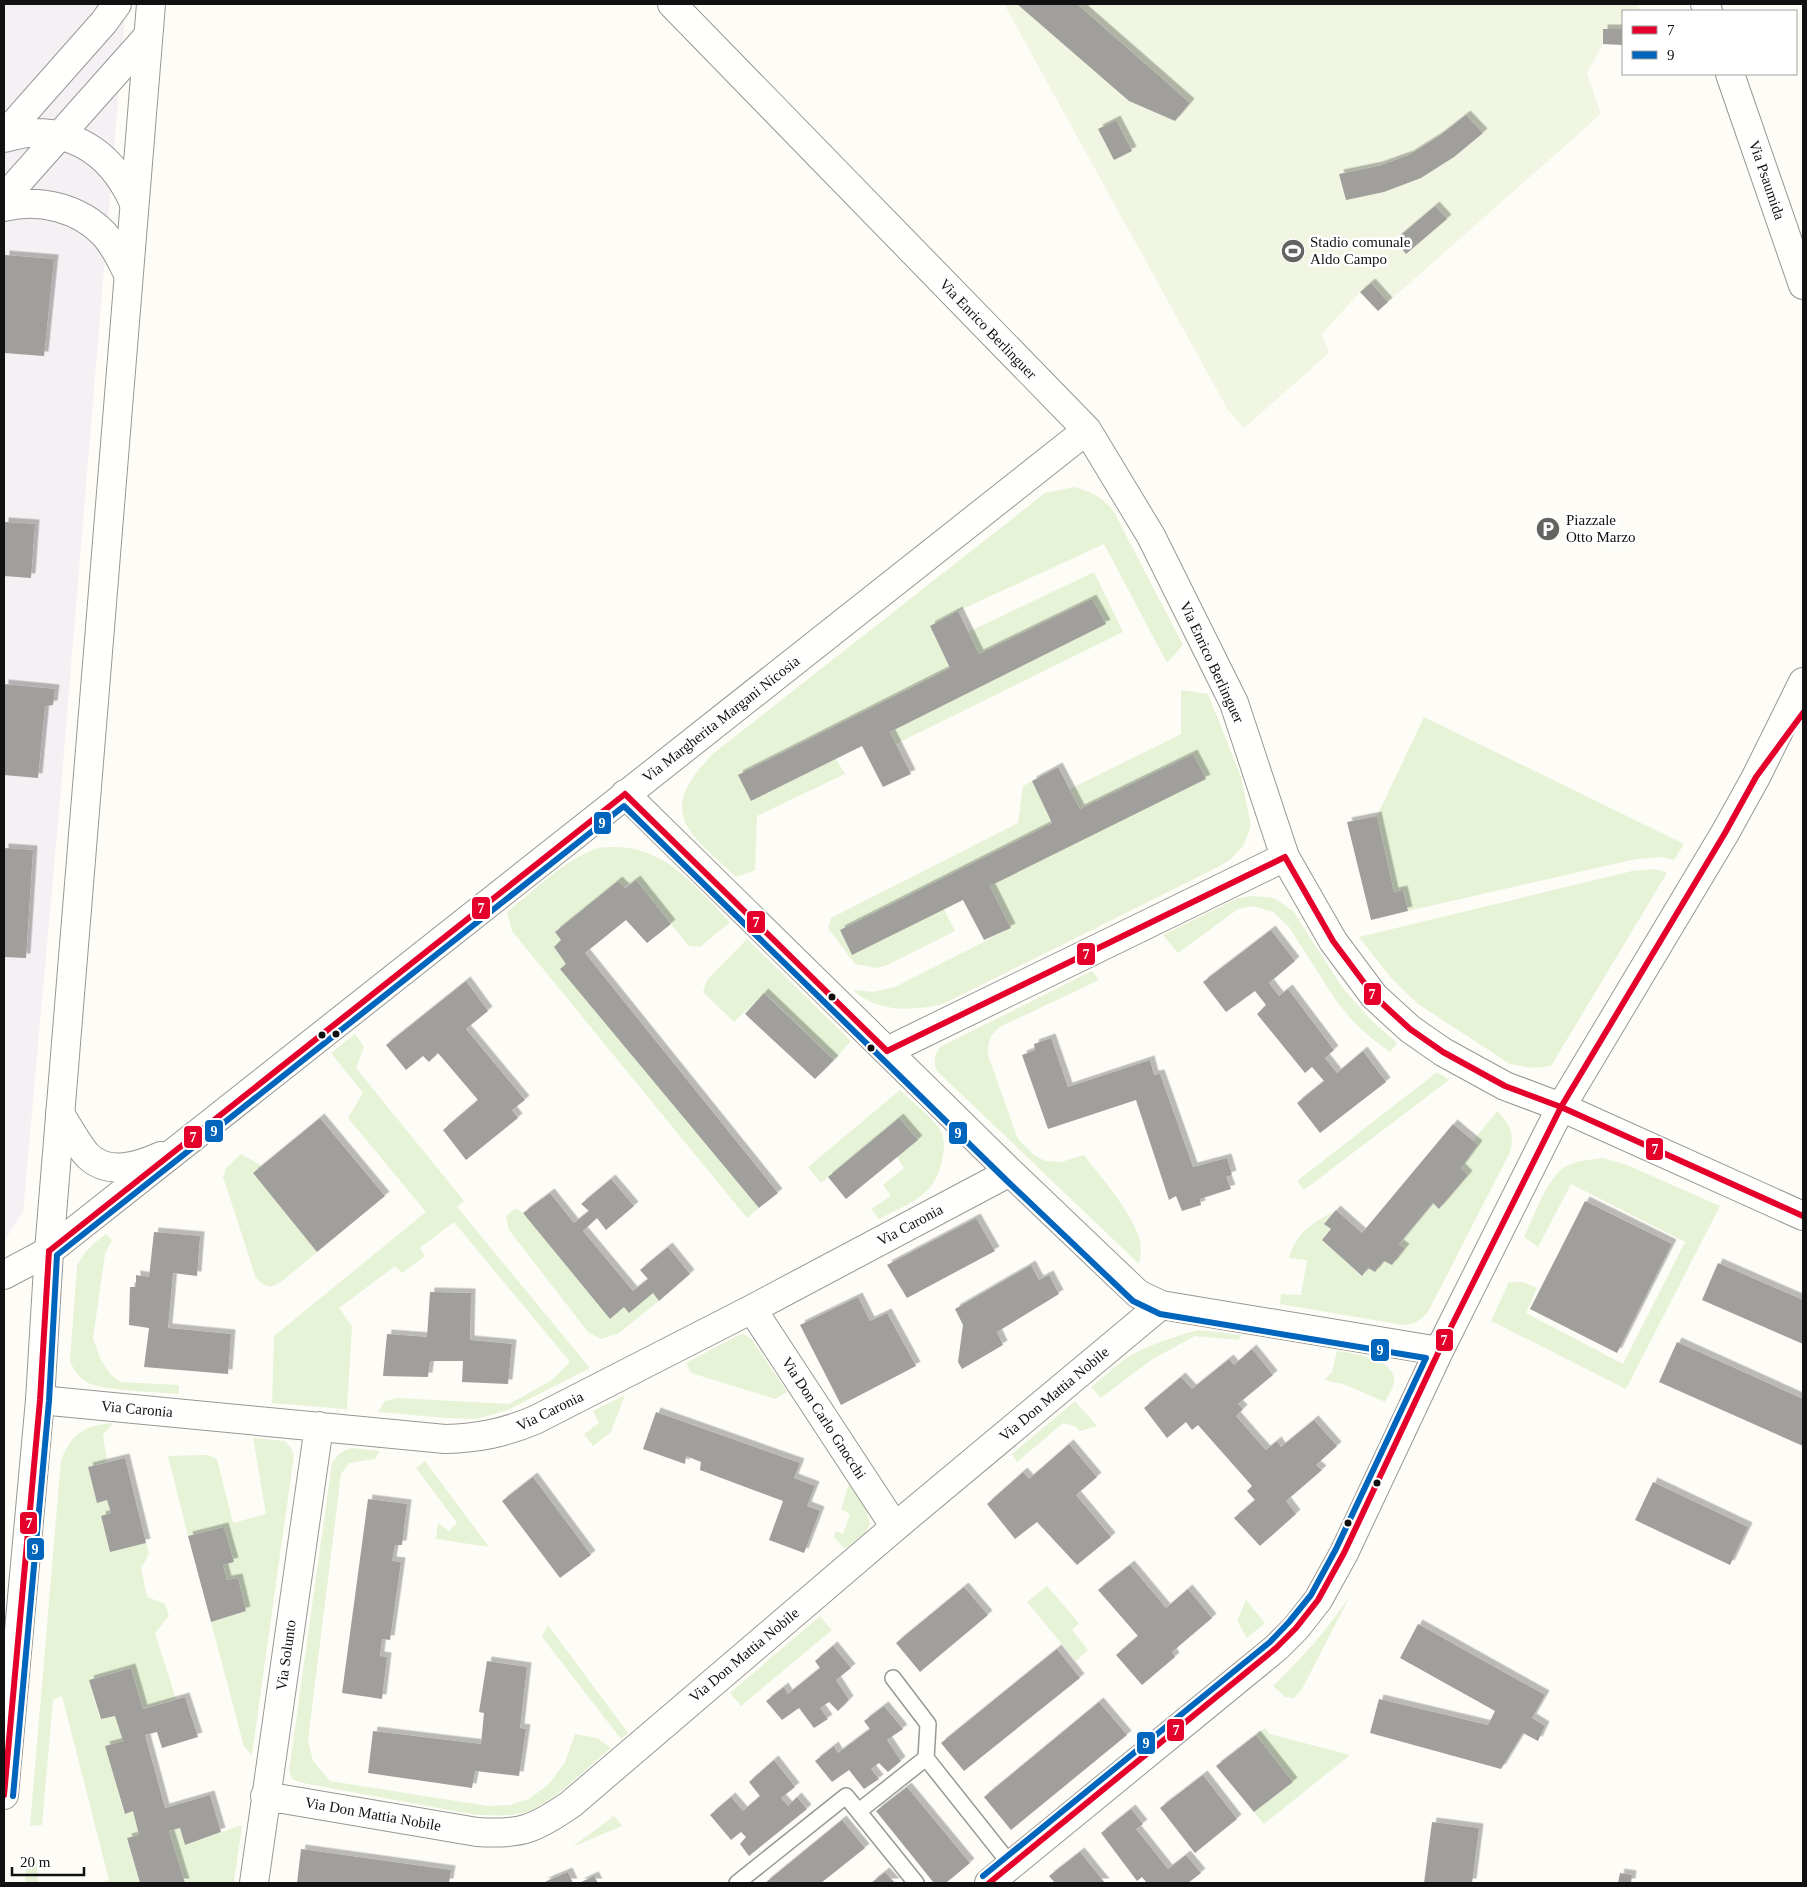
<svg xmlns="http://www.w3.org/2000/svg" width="1807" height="1887" viewBox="0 0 1807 1887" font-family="Georgia,serif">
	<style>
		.industrial { fill: #f5f0f3 }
		.green { fill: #e7f3d7 }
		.pitch { fill: #f0f6e1 }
		.building { fill: #a19f9c; filter: url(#shadow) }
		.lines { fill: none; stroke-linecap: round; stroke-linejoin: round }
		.service-casing { stroke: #979795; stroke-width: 18 }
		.minor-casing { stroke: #979795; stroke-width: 30 }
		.tertiary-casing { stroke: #979795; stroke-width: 30 }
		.service { stroke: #fffffe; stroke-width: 15 }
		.minor { stroke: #fffffe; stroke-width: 28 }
		.tertiary { stroke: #fffffe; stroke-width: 28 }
		.bus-1-casing { stroke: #fff; stroke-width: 10 }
		.bus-2-casing { stroke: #fff; stroke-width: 10 }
		.bus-1 { stroke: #e4002b; stroke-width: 6 }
		.bus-2 { stroke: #0065bd; stroke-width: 6 }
		.bus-dot { fill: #111; stroke: #fff; stroke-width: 2 }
		.labels { text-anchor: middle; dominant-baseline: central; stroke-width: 5; stroke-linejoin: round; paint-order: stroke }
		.street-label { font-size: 15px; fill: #111; stroke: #fff }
		.poi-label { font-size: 15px; fill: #111; stroke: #fff; text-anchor: start }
		.line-badge { stroke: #fff; stroke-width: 2 }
		.badge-label { font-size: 14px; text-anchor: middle; font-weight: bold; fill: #fff }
	</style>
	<defs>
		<filter id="shadow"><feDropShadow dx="4.5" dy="-4.5" stdDeviation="0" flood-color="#0004"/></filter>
	</defs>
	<rect width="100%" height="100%" fill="#fdfcf7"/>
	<path class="industrial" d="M4,4H126L60,800L23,1212L4,1241Z"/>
	<path class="green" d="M1075,487C1091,492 1102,497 1113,510L1183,645L1167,663L1104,544L958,611L930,626L950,668L738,775L751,801L836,759L845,774L757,816L755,870L736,877C688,831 654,813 714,753L1045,493Z
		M1094,572L1123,632L896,744L890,732L1105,624L979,654L968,632Z
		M1181,690L1208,694L1241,777L1251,826L1243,846L1231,859L1218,867L943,1004C913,1011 877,1013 853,990L873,992L895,987L1011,928L990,886L1205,779L1080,809L1070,789L1181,734Z
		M1424,717L1684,844L1674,860L1662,857L1636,859L1408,911L1403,891L1394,892L1377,816Z
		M1032,781L1052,823L840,930L852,955L944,909L955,931L885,966L876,968L855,964L828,928L831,918L1018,823L1023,786Z
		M618,847C667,848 698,890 730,922L700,947L689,946L635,880L555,932L561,940L554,948L566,964L560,969L759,1208L747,1218L512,931L507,912C534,891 566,858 599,848C605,847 612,847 618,847Z
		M1655,869L1667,873L1551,1066L1533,1068L1510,1064L1418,1004L1392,979L1359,937L1632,871Z
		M1253,896L1274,898L1293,911L1342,987L1370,1019L1397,1043L1390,1052L1371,1038L1351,1019L1335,999L1289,927L1273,912L1253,906L1238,909L1178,953L1163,935L1238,898Z
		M747,939L851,1041L834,1060L765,993L734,1022L703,992L707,980Z
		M1092,971L1099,980L1002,1026C990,1034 988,1041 988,1055L1018,1139L1034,1155L1045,1161L1061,1162L1084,1155C1103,1180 1128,1207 1139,1237C1142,1246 1141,1254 1139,1264L936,1070C934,1061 934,1055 940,1047Z
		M355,1034L364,1047L356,1068L464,1201L457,1207L590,1368L508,1410L477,1419L446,1418L378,1412L385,1401L397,1398L509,1404L552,1380L570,1362L454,1222L420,1248L425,1256L402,1273L395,1266L339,1308L352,1326L347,1409L272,1403L274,1336L426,1212L348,1118L363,1093L331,1053Z
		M1437,1072L1449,1080L1304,1190L1297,1181Z
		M900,1090C912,1102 930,1115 939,1128C944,1136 945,1146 943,1154C938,1195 912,1202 879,1219L871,1209L891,1196L883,1185L904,1168L897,1157L918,1140L899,1118L821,1183L808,1167Z
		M1497,1111C1510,1123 1515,1135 1510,1152L1428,1312C1420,1320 1414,1325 1403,1325L1280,1304L1281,1294L1301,1295L1307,1260L1289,1258C1297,1231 1313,1223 1336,1210L1325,1224L1331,1229L1322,1240L1361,1276L1368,1268L1375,1272L1384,1261L1392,1264L1405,1248L1399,1244L1433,1203L1439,1209L1468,1175L1461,1168L1478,1145L1473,1141Z
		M241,1154L262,1166L253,1173L317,1252L281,1282L271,1287L263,1284L256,1278L223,1177L226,1168Z
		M1603,1158L1627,1165L1720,1206L1626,1389L1491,1321L1509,1282H1523L1537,1288L1526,1313L1623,1364L1685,1242L1571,1184L1538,1247L1524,1237C1534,1217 1546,1179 1565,1167C1576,1160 1590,1160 1603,1158Z
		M515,1208L523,1213L610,1319L624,1307L629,1312L653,1293L659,1301L619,1333L601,1339L588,1332L509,1230L506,1217Z
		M106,1234L112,1240L105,1254L93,1338L100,1358L110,1374L121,1382L179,1385V1394C159,1392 102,1391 86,1382C77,1376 74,1370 70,1361L77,1266C84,1251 93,1244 106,1234Z
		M1200,1330L1242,1335L1238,1340L1195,1336L1151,1360L1101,1398L1091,1387C1101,1379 1111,1370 1121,1362C1139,1348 1177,1335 1200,1330Z
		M744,1334L752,1340L787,1392L775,1399L691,1373L686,1363L737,1336Z
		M1337,1351C1353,1353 1399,1359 1394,1384C1392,1390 1388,1396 1385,1402L1343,1384L1324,1380L1332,1372Z
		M625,1395L611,1432L593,1446L584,1434L599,1423L593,1411Z
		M1075,1401L1097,1426L1080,1431L1075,1426L1063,1423L1017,1462L1012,1454Z
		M113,1423L103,1435L107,1462L88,1467L97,1502L107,1500L111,1513L101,1517L110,1552L146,1543L149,1554L141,1568L147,1597L165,1604L169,1616L155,1633L176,1699L143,1709L131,1668L89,1680L100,1719L115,1716L123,1741L106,1746L124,1813L133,1811L139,1835L127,1839L140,1883H99L109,1880L62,1696L53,1700L42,1825L30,1826L61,1460C73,1432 84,1426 113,1423Z
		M253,1438L285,1441L291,1448L294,1455L252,1755L244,1747L211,1622L246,1611L238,1578L227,1580L223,1565L234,1562L224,1527L188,1536L168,1456L207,1455L217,1459L233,1523L266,1514Z
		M353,1448L380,1451L375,1459L349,1463L341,1474L308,1740L313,1761L330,1781L488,1806L510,1805L529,1799L549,1784L565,1762L575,1734L597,1738L611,1748C586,1768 557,1800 527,1812C512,1817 492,1815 476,1815L303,1783L292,1779L289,1771L332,1463C338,1454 343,1450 353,1448Z
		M425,1461L489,1547L436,1539L438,1523L449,1531L457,1523L416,1468Z
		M849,1484L866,1510L870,1524L866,1532L845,1549L834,1537L836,1531L843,1534L850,1514L841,1509Z
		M1047,1586L1079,1623L1072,1630L1088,1650L1076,1661L1027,1602Z
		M1350,1596L1302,1689L1294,1698L1285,1697L1273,1686C1304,1656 1326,1631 1350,1596Z
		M1246,1600L1265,1623L1247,1638L1237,1621Z
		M820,1616L832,1630L741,1706L730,1693Z
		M548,1625L628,1733L621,1739L542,1637Z
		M1265,1728L1270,1734L1350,1755L1264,1824L1254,1812L1293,1782L1256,1735Z
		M614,1816L622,1826L572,1847Z
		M242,1825L234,1883H185L169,1831L180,1828L185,1845Z
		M27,1857L37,1860L38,1883H25Z"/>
	<path class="pitch" d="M1004,4H1639V11H1623V45L1603,44L1587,73L1601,114L1378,311L1360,292L1322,334L1329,353L1244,428L1228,410Z"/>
	<path class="building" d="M1017,4H1077L1190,103L1175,121L1129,101Z
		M1603,29H1623V45L1603,44Z
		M1466,115L1483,133L1454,157L1421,178L1384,192L1346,200L1339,174L1378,166L1409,155L1439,136Z
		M1116,120L1132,151L1114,160L1098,129Z
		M1435,206L1447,219L1406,254L1395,240Z
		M5,255L54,259L44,356L4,353Z
		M1371,283L1388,302L1378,311L1360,292Z
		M4,522L35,524L31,578L4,576Z
		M1092,599L1106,624L890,732L911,774L883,787L862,746L751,801L738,775L950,668L930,626L958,611L979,654Z
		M4,684L55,689L53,705L45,706L38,778L4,775Z
		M1193,754L1206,779L990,886L1011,928L984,940L963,900L852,955L840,930L1052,823L1032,781L1058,767L1080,809Z
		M1377,816L1394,892L1403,890L1408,911L1371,920L1347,822Z
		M4,848L33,850L26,958L4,957Z
		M636,880L671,924L647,943L626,920L585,953L778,1193L759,1208L560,969L566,964L554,947L561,940L555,932L618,881L625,888Z
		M1271,930L1295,961L1269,983L1279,996L1288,989L1334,1050L1325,1058L1337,1073L1363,1051L1386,1082L1320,1133L1297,1103L1324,1081L1312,1067L1305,1073L1257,1014L1266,1005L1255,991L1226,1012L1203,982Z
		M466,981L488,1011L466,1029L525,1100L512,1110L518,1118L466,1160L443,1130L478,1100L438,1053L429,1062L423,1056L406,1070L386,1045Z
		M764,993L834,1060L815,1079L745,1014Z
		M1051,1038L1068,1087L1150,1060L1154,1075L1160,1074L1193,1167L1227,1158L1232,1175L1226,1177L1231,1189L1200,1199L1201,1205L1182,1211L1176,1196L1169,1200L1136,1100L1048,1129L1022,1055L1035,1050L1034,1044Z
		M320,1118L385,1196L317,1252L253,1173Z
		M899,1118L918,1140L846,1199L828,1177Z
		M1453,1124L1478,1145L1461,1168L1468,1175L1439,1209L1433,1203L1399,1244L1405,1248L1392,1265L1384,1261L1375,1272L1368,1268L1362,1276L1322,1240L1331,1229L1324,1224L1336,1210L1362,1233Z
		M611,1179L634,1206L606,1230L597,1218L583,1231L633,1291L648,1279L640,1270L668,1247L690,1274L659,1301L653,1293L629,1313L624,1307L610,1319L523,1213L550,1193L574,1223L589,1211L581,1204Z
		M1585,1201L1672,1244L1617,1353L1530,1309Z
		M976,1218L995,1251L907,1298L887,1265Z
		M154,1232L200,1236L197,1276L173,1273L168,1328L231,1334L228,1374L144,1367L149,1328L129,1325L130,1287H136V1275L149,1277Z
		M1718,1263L1803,1300V1344L1702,1300Z
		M1031,1265L1039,1280L1049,1275L1059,1294L997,1332L1003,1345L962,1369L958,1362L963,1325L955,1309Z
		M430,1292L471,1293L470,1340L512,1344L508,1384L462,1382L463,1361H430L428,1377L383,1376L387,1334L427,1337Z
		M858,1297L870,1321L887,1313L916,1366L841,1405L800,1325Z
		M1677,1342L1803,1399V1446L1659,1382Z
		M1252,1349L1273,1375L1238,1404L1243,1409L1236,1416L1256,1439L1266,1450L1277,1441L1281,1447L1314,1420L1337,1446L1316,1465L1322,1470L1286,1501L1296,1514L1260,1546L1234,1518L1255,1500L1247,1491L1252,1486L1198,1425L1192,1430L1186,1422L1167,1438L1144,1408L1181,1377L1192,1389L1229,1359L1234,1365Z
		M656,1412L800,1463L794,1478L815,1486L807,1506L820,1511L804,1553L769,1540L783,1501L700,1470L701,1462L686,1456L685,1464L643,1449Z
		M1069,1444L1097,1477L1076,1495L1111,1537L1077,1565L1037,1522L1015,1539L987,1504L1023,1472L1029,1479Z
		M125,1458L146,1543L110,1552L101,1516L111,1513L107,1500L97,1503L88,1467Z
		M533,1477L591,1555L560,1578L502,1501Z
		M1653,1482L1748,1527L1730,1565L1635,1520Z
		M368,1499L407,1504L402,1545H395L392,1561L401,1562L390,1640L382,1639L380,1656L387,1657L382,1699L342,1693Z
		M224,1527L234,1562L223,1565L227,1580L238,1578L246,1611L211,1622L188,1536Z
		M1130,1565L1166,1608L1188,1589L1212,1618L1172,1652L1175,1657L1142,1685L1116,1655L1138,1636L1098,1590Z
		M964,1587L988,1615L920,1672L896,1643Z
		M1418,1624L1545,1695L1532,1718L1545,1726L1538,1741L1523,1733L1501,1769L1370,1733L1379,1699L1488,1725L1495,1711L1400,1658Z
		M833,1646L851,1668L836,1680L849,1700L838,1711L829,1702L820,1708L828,1719L814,1728L799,1708L782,1720L766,1701L784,1687L788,1694L820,1668L815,1661Z
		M1057,1649L1080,1678L964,1771L941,1743Z
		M487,1661L527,1667L520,1728L526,1729L519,1776L475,1771L472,1788L368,1773L373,1731L481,1744L484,1713L479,1712Z
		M131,1668L143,1709L185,1697L198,1737L162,1748L157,1732L145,1735L165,1808L210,1795L221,1832L185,1845L180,1828L169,1831L185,1883H140L127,1838L139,1835L133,1811L125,1814L105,1746L123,1741L115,1716L101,1719L89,1680Z
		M1099,1702L1127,1735L1011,1830L984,1797Z
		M884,1706L903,1729L887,1740L901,1761L888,1772L879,1763L871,1769L879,1779L864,1789L849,1770L832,1782L815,1761L834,1746L838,1753L870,1729L864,1721Z
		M1256,1735L1293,1782L1254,1812L1216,1766Z
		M774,1760L795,1787L781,1798L788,1806L797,1797L807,1809L749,1856L740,1844L746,1837L741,1832L731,1840L710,1815L731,1797L743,1811L760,1796L749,1782Z
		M1203,1775L1237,1819L1195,1853L1160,1808Z
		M907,1787L970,1863L946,1883H934L876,1811Z
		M1131,1809L1143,1824L1136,1829L1168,1869L1186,1855L1201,1873L1188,1883H1147L1142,1877L1137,1881L1101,1833Z
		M842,1820L865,1848L821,1883H765Z
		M1432,1822L1479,1828L1472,1883H1424Z
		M301,1849L451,1870L449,1883H297Z
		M1080,1852L1105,1883H1055L1049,1876Z
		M568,1872L573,1883H543L551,1879Z
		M885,1872L895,1883H871Z
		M1620,1873L1632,1875L1631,1883H1618Z
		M594,1876L598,1883H579Z"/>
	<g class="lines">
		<g class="service-casing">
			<path id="service" d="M893,1678L928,1724L926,1758
				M859,1811L926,1758L1011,1865
				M737,1883L846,1796L916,1883"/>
		</g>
		<g class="minor-casing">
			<path id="minor" d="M672,4L1087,430L1151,536L1234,703L1285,857L1333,941L1374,996L1410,1029L1443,1052L1505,1086L1561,1107L1803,1216
				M1705,4L1708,11
				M1730,74L1803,285
				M4,135L104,22L117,4
				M4,138C12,136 22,133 30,133C81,131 115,160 134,203
				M4,198L148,36
				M4,207C39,198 79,208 104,234C115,246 121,260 128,274
				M625,794L1010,1172L1138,1294L1161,1305L1439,1351
				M887,1051L1285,857
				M60,1114C68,1126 79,1147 88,1156C109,1176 139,1166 161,1156
				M4,1275L49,1251L1087,430
				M752,1309L895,1527
				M40,1400L445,1439C479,1438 504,1433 535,1420L752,1309L1010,1172
				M265,1796L477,1832C521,1835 535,1829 571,1804L895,1527L1161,1305
				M254,1883L319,1426
				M989,1883L1276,1648L1296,1628L1318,1600L1344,1553L1439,1351L1561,1107L1725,833L1756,777L1803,682"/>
		</g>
		<g class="tertiary-casing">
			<path id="tertiary" d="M4,1795L40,1400L49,1251L151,4"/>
		</g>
		<use href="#service" class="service"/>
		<use href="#minor" class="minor"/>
		<use href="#tertiary" class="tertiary"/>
		<g class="bus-1-casing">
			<path id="bus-1" d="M625,794L887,1051
				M1285,857L1333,941L1374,996L1410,1029L1443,1052L1505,1086L1561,1107L1803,1216
				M887,1051L1285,857
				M49,1251L625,794
				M4,1795L40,1400L49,1251
				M989,1883L1276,1648L1296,1628L1318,1600L1344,1553L1439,1351L1561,1107L1725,833L1756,777L1803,713"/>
		</g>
		<g class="bus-2-casing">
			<path id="bus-2" d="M13,1796L49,1401L57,1255L624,806L1004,1178L1133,1301L1160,1314L1426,1358L1336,1549L1311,1595L1289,1622L1270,1642L983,1876"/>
		</g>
		<use href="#bus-1" class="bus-1"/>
		<use href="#bus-2" class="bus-2"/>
	</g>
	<defs>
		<g id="stadium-disc" transform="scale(1.25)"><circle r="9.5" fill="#646362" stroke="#fff"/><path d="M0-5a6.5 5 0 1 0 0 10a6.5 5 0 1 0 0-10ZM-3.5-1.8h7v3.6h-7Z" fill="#fff"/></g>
		<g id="parking-disc" transform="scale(1.25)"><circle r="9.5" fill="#646362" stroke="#fff"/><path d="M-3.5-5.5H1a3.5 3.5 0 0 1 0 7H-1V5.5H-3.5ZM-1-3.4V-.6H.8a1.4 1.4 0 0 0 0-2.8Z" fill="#fff"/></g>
	</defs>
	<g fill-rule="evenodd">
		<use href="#stadium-disc" x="1293" y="251"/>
		<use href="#parking-disc" x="1548" y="529"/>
	</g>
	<g class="bus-dot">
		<circle cx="832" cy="997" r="4.5"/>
		<circle cx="336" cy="1034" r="4.5"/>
		<circle cx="322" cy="1035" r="4.5"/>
		<circle cx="871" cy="1048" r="4.5"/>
		<circle cx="1377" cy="1483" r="4.5"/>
		<circle cx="1348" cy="1523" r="4.5"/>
	</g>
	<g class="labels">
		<g class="street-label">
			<text transform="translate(1767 180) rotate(71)">Via Psaumida</text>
			<text transform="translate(988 329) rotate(46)">Via Enrico Berlinguer</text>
			<text transform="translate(1212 662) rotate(65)">Via Enrico Berlinguer</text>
			<text transform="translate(721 719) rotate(-38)">Via Margherita Margani Nicosia</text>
			<text transform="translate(910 1225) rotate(-28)">Via Caronia</text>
			<text transform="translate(1054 1394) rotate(-40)">Via Don Mattia Nobile</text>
			<text transform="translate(137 1409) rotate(5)">Via Caronia</text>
			<text transform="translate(550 1411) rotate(-26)">Via Caronia</text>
			<text transform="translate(824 1418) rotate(57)">Via Don Carlo Gnocchi</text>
			<text transform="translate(286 1655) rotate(-82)">Via Solunto</text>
			<text transform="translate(744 1655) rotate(-40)">Via Don Mattia Nobile</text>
			<text transform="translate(373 1814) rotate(10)">Via Don Mattia Nobile</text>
		</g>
		<g class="poi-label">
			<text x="1310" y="242">Stadio comunale<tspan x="1310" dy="17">Aldo Campo</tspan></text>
			<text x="1566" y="520">Piazzale<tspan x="1566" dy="17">Otto Marzo</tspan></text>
		</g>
	</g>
	<g class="line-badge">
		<rect x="593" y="811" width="19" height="24" rx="5" fill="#0065bd"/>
		<rect x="471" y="896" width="20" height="24" rx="5" fill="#e4002b"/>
		<rect x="746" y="910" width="20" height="24" rx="5" fill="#e4002b"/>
		<rect x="1076" y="942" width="20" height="24" rx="5" fill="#e4002b"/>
		<rect x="1363" y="982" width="19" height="24" rx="5" fill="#e4002b"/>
		<rect x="204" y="1119" width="20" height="24" rx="5" fill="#0065bd"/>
		<rect x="948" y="1121" width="20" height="24" rx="5" fill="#0065bd"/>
		<rect x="183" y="1125" width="20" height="24" rx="5" fill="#e4002b"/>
		<rect x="1645" y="1137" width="19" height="24" rx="5" fill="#e4002b"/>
		<rect x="1435" y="1328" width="19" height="24" rx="5" fill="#e4002b"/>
		<rect x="1370" y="1338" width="20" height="24" rx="5" fill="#0065bd"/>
		<rect x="19" y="1511" width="19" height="24" rx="5" fill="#e4002b"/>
		<rect x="26" y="1537" width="19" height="24" rx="5" fill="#0065bd"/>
		<rect x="1166" y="1718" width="19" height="24" rx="5" fill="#e4002b"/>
		<rect x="1136" y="1731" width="20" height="24" rx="5" fill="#0065bd"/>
	</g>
	<g class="badge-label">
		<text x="602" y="828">9</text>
		<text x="481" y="913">7</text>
		<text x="756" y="927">7</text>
		<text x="1086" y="959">7</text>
		<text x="1372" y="999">7</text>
		<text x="214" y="1136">9</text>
		<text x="958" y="1138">9</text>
		<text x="193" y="1142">7</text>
		<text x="1655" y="1154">7</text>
		<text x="1444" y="1345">7</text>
		<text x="1380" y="1355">9</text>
		<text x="29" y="1528">7</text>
		<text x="35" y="1554">9</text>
		<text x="1176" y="1735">7</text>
		<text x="1146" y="1748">9</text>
	</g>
	<rect width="1807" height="1887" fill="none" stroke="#111111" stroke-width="10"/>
	<rect x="1622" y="10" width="175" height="65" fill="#ffffff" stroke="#a0a0a0"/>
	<rect x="1632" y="26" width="25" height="8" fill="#e4002b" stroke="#a0a0a0"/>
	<text x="1667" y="35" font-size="15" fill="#111111">7</text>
	<rect x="1632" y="51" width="25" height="8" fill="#0065bd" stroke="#a0a0a0"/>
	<text x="1667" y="60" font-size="15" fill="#111111">9</text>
	<path d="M12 1867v8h72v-8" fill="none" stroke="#111111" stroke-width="2.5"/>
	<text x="20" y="1867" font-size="15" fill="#111111" stroke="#ffffff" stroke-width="4" paint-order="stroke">20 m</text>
</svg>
